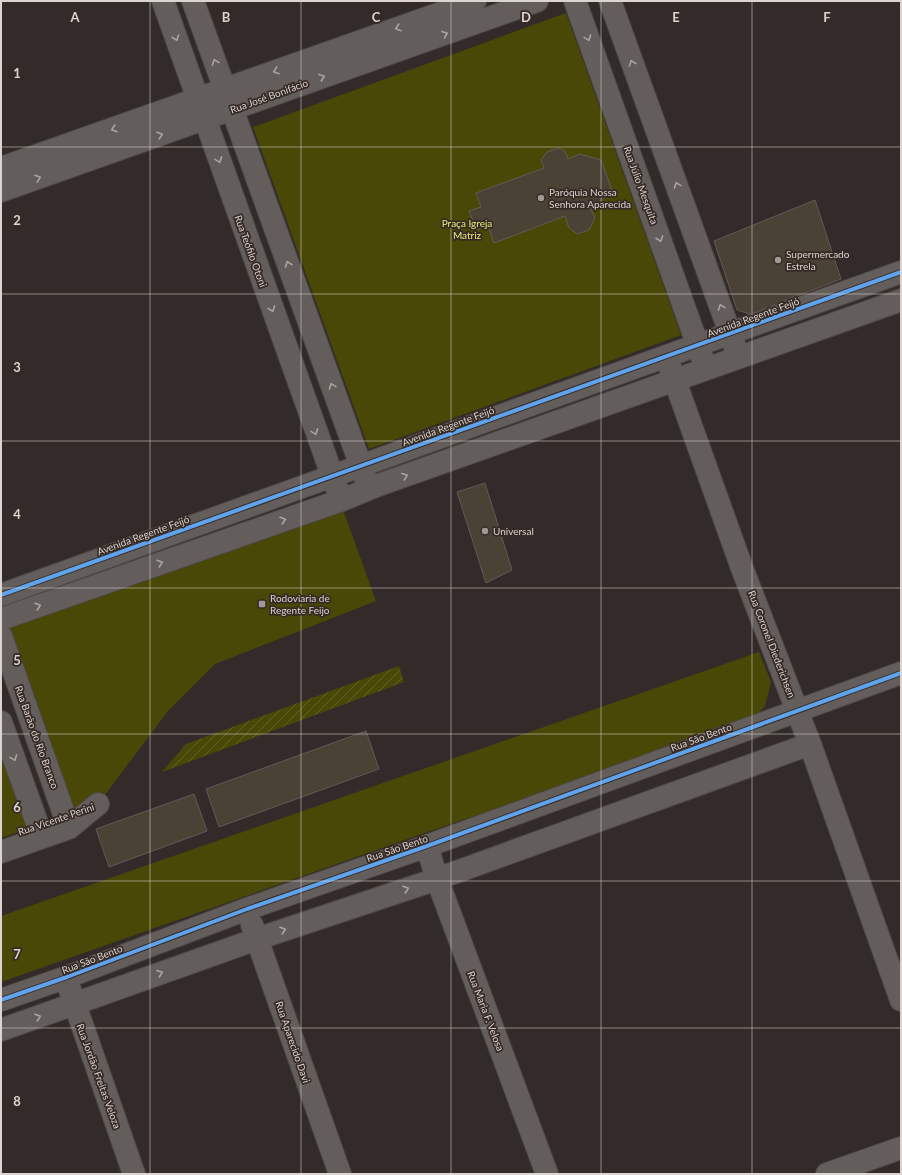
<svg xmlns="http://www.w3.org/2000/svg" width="902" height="1175" viewBox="0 0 902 1175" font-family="Lato,sans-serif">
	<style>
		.green { fill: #4a4806 }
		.garden { fill: url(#garden-furrows) }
		.building { fill: #4b4236; stroke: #605b58 }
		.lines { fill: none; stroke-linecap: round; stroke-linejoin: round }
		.minor-casing { stroke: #4c4744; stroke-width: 24 }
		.minor { stroke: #635e5b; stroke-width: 22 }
		.cycleway-casing { stroke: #362a25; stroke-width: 6 }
		.cycleway { stroke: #60a3ed; stroke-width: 4 }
		.oneway { stroke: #aca5a1 }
		.grid { fill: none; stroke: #dcd4d0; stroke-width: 1; stroke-opacity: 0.55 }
		.poi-dot { fill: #a09996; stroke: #362a25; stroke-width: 1.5 }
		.labels { text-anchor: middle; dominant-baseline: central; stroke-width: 3.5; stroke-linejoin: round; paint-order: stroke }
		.street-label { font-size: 10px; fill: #dcd4d0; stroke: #362a25 }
		.poi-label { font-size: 10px; fill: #dcd4d0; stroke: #362a25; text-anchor: start }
		.park-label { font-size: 10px; fill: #ebec7b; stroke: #362a25 }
		.grid-label { font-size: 13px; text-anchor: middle; font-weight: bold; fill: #dcd4d0; stroke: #362a25; stroke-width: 3.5; stroke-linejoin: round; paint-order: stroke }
	</style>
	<defs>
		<pattern id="garden-furrows" width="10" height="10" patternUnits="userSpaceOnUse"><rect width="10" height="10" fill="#4a4806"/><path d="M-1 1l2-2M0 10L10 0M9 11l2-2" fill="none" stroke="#646229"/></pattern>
	</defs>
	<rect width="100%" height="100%" fill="#322b29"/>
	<path class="green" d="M566,13L681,335L369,449L253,127Z
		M342,507L376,601L215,664L168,711L98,804L65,816L1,619Z
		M759,652L771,682L765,706L743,729L462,820L1,982V916Z
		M1,722L38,825L1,838Z"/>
	<path class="garden" d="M399,666L404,682L162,772L186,744Z"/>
	<path class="building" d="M559,148L565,151L568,159L580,154L601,160L612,190L599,204L590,207L595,218L589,230L577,234L569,228L565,216L494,243L488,225L476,230L469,211L481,207L476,193L544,168L541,160L547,152Z
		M815,200L841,279L750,314L737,310L714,241Z
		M485,483L512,570L486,583L457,492Z
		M366,731L379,769L219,827L206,789Z
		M194,794L207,831L109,867L96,829Z"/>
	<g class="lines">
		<g class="minor-casing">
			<path id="minor" d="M163,1L337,489
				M193,1L366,480
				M575,1L703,360
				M610,1L735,347
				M1,168L475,1
				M1,191L537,1
				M670,367L742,568L810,744L901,1000
				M1,595L901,272
				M1,619L342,500L376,486L901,300
				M1,636L69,828
				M1,722L42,837
				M427,846L437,879L547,1174
				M1,852L69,828L98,804
				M252,925L340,1174
				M70,990L134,1174
				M1,1000L67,977L247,909L427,846L901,673
				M1,1030L257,939L437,879L810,744
				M827,1174L901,1148"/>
		</g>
		<use href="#minor" class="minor"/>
		<g class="cycleway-casing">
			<path id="cycleway" d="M1,595L901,272
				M1,1000L67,977L247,909L427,846L901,673"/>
		</g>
		<use href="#cycleway" class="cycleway"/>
	</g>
	<defs><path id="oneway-chevron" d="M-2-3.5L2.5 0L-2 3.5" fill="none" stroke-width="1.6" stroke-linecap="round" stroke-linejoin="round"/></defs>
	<g class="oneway">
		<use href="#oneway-chevron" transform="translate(398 28) rotate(161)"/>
		<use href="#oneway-chevron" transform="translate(445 34) rotate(-20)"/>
		<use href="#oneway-chevron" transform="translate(176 38) rotate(71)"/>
		<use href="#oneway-chevron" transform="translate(588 38) rotate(70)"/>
		<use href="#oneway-chevron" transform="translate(215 62) rotate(-110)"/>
		<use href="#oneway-chevron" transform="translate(632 63) rotate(-110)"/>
		<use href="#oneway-chevron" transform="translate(276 71) rotate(161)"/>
		<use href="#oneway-chevron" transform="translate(322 77) rotate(-20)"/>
		<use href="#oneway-chevron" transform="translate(114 129) rotate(161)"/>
		<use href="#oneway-chevron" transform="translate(160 135) rotate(-19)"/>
		<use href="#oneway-chevron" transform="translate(219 160) rotate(70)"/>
		<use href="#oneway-chevron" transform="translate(38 178) rotate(-19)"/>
		<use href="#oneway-chevron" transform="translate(677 185) rotate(-110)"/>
		<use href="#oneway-chevron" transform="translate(660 239) rotate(71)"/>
		<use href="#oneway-chevron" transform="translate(288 264) rotate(-110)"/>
		<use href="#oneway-chevron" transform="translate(721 307) rotate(-110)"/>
		<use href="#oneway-chevron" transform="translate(272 309) rotate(70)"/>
		<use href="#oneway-chevron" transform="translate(332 386) rotate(-110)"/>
		<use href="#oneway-chevron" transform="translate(315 432) rotate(70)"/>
		<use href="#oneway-chevron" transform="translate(405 476) rotate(-20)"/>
		<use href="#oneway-chevron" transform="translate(283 520) rotate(-19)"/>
		<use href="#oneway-chevron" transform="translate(160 563) rotate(-19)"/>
		<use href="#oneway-chevron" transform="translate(38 606) rotate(-19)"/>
		<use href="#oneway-chevron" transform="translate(14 758) rotate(70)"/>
		<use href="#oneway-chevron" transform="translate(406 889) rotate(-18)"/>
		<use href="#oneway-chevron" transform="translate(283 930) rotate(-18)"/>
		<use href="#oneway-chevron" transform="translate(160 973) rotate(-20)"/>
		<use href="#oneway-chevron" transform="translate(38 1017) rotate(-19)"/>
	</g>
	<path class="grid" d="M150,1V1174M301,1V1174M451,1V1174M601,1V1174M752,1V1174M1,147H901M1,294H901M1,441H901M1,588H901M1,734H901M1,881H901M1,1028H901"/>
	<g class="poi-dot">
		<circle cx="541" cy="198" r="4"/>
		<circle cx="778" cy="260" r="4"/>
		<circle cx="485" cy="531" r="4"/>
		<rect x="258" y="600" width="8" height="8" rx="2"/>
	</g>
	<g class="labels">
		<g class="street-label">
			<text transform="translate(269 96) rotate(-20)">Rua José Bonifácio</text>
			<text transform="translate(641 185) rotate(70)">Rua Júlio Mesquita</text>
			<text transform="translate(251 251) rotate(70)">Rua Teófilo Otoni</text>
			<text transform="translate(753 317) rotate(-20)">Avenida Regente Feijó</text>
			<text transform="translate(448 426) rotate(-20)">Avenida Regente Feijó</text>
			<text transform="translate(143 535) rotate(-20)">Avenida Regente Feijó</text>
			<text transform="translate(772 644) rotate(69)">Rua Coronel Diederichsen</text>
			<text transform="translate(37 737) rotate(70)">Rua Barão do Rio Branco</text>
			<text transform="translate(701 737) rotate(-20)">Rua São Bento</text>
			<text transform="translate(56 819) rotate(-19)">Rua Vicente Perini</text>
			<text transform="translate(397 848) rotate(-19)">Rua São Bento</text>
			<text transform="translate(92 959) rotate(-21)">Rua São Bento</text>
			<text transform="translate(486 1011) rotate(69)">Rua Maria F. Velosa</text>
			<text transform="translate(293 1042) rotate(71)">Rua Aparecido Davi</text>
			<text transform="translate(99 1076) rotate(70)">Rua Jordão Freitas Veloza</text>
		</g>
		<g class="poi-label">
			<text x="549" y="192">Paróquia Nossa<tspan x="549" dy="12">Senhora Aparecida</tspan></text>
			<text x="786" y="254">Supermercado<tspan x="786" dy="12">Estrela</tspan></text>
			<text x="493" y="531">Universal</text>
			<text x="270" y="598">Rodoviaria de<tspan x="270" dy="12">Regente Feijo</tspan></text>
		</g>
		<g class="park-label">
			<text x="467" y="223">Praça Igreja<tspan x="467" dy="12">Matriz</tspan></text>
		</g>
	</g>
	<g class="grid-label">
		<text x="75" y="22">A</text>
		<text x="226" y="22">B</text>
		<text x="376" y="22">C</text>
		<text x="526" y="22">D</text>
		<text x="676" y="22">E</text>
		<text x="827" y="22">F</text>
		<text x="17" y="78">1</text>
		<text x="17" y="225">2</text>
		<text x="17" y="372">3</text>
		<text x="17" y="519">4</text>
		<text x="17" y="665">5</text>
		<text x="17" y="812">6</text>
		<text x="17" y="959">7</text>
		<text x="17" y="1106">8</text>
	</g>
	<rect width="902" height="1175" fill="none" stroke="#dcd4d0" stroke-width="4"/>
</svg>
